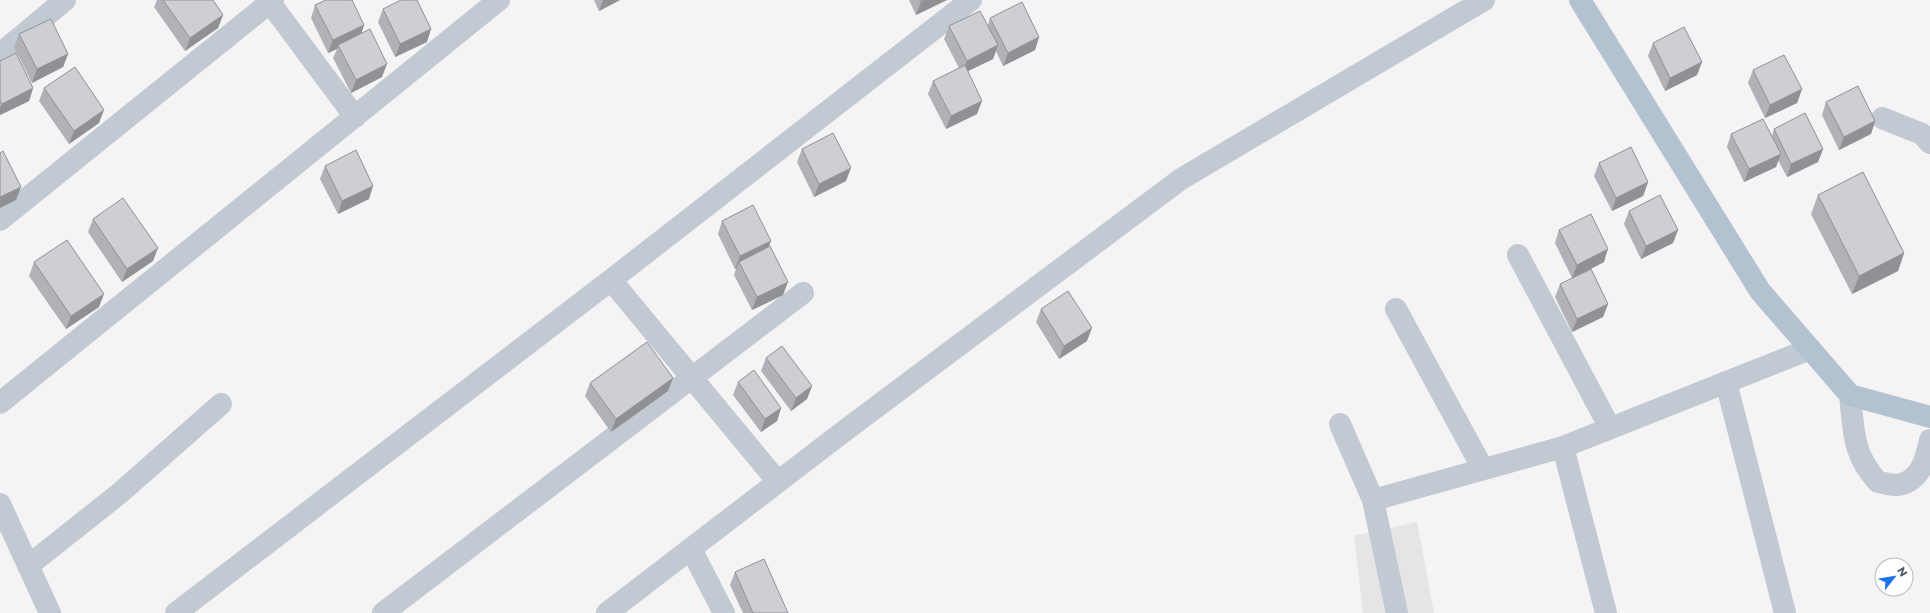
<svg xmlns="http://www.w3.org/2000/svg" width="1930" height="613" viewBox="0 0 1930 613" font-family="Montserrat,sans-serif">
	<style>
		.education { fill: #e6e4e5 }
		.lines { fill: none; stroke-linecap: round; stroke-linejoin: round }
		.minor { stroke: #c1cad2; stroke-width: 22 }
		.major { stroke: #b3c2d1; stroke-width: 22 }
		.wall { fill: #b0b2b7 }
		.shaded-wall { fill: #909195 }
		.building { fill: #cdcfd5; stroke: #909195 }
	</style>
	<rect width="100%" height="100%" fill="#f5f3f3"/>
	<path class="education" d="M1417,522L1434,613H1363L1354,536Z"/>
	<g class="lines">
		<path class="minor" d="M268,0L355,117
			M0,54L65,0
			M1882,118L1922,134L1930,143
			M0,220L273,0
			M1518,255L1610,428
			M611,280L778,482
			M1396,309L1483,469
			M1726,382L1785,613
			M1850,395C1854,431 1852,454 1878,482C1884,483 1891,485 1897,485C1920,482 1926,460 1930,440
			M0,403L499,0
			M1340,424L1373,500
			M1563,447L1606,613
			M0,504L50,613
			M691,549L724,613
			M28,566L120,493L221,404
			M176,613L611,280L971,0
			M383,613L803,293
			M607,613L843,432L1181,179L1484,0
			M1397,613L1373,500L1563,447L1810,349"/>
		<path class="major" d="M1580,0L1760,291L1850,395L1930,417"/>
	</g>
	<path class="wall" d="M157,0H213L223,15L218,28L185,51L154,7Z
		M594,0H620L599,11Z
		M909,0H947L916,15Z
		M315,5L364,25L361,34L382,77L351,93L333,58L337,49L328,53L311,18Z
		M383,9L427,42L395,57L378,22Z
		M990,18L1039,37L1035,50L1003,66L996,51L993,59L968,71L977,114L946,129L928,94L933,81L959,68L944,39L949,26L988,25Z
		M19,34L68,54L63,67L32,83L14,47Z
		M1653,43L1702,62L1697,75L1665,91L1648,56Z
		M0,61L33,88L29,101L0,115Z
		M1753,70L1802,89L1797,103L1765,118L1748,83Z
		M44,88L99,123L69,144L39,101Z
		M1826,102L1875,121L1871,134L1839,150L1822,115Z
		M1774,129L1823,149L1818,162L1787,177L1778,160L1776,167L1744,182L1727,147L1731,134L1772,136Z
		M802,149L846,181L814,197L797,162Z
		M1599,163L1648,182L1643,196L1612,211L1594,176Z
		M325,166L369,199L338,214L320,179Z
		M1818,195L1904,253L1898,271L1852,294L1811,214Z
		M1629,211L1678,230L1673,243L1641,259L1624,224Z
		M93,219L153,261L122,282L88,232Z
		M722,221L769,247L783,295L752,310L734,275L736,269H735L718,234Z
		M1559,230L1604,262L1591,269L1608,304L1603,317L1572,332L1555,297L1560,284L1572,278L1555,243Z
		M34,262L99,307L66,329L29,276Z
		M1041,309L1087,341L1059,359L1036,322Z
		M766,358L812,386L807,399L791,411L761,371Z
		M738,382L781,408L777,421L761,432L733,395Z
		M590,383L668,391L611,432L585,396Z
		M735,572L788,613H743L730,585Z"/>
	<path class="shaded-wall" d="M603,0H620L599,11Z
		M925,0H947L916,15L921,2Z
		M223,15L218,28L185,51L190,38Z
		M364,25L360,38L338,45L337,49L328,53L333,40Z
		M431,29L427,42L395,57L400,44Z
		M1039,37L1035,50L1003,66L1008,53Z
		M998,45L993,59L962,74L967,61Z
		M68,54L63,67L32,83L37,69Z
		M1702,62L1697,75L1665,91L1670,78Z
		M387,64L382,77L351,93L356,80Z
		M33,88L29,101L0,115V108L2,104Z
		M1802,89L1797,103L1765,118L1770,105Z
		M982,101L977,114L946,129L951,116Z
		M104,110L99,123L69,144L74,131Z
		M1875,121L1871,134L1839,150L1844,137Z
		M1823,149L1818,162L1787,177L1791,164Z
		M1781,154L1776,167L1744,182L1749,169Z
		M851,168L846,181L814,197L819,184Z
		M1648,182L1643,196L1612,211L1616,198Z
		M373,186L369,199L338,214L342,201Z
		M21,187L16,200L0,208V197Z
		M1678,230L1673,243L1641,259L1646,246Z
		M771,241L766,254L739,262L736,269H735L740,256Z
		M158,248L153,261L122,282L127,269Z
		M1608,249L1604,262L1572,278L1577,265Z
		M1904,253L1898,271L1852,294L1859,276Z
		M788,282L783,295L752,310L757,297Z
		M104,294L99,307L66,329L71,316Z
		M1608,304L1603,317L1572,332L1577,319Z
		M1092,328L1087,341L1059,359L1064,346Z
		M673,378L668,391L611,432L616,419Z
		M812,386L807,399L791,411L796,398Z
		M781,408L777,421L761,432L765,419Z"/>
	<path class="building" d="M163,0H213L223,15L190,38Z
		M326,0H352L364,25L333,40L315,5Z
		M401,0H417L431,29L400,44L383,9Z
		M920,0H925L921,2Z
		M1022,2L1039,37L1008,53L990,18Z
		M980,11L998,45L967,61L949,26Z
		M51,19L68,54L37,69L19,34Z
		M1684,27L1702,62L1670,78L1653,43Z
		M370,29L387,64L356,80L338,45Z
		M16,53L33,88L2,104L0,100V61Z
		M1784,55L1802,89L1770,105L1753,70Z
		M965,65L982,101L951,116L933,81Z
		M75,67L104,110L74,131L44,88Z
		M1858,86L1875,121L1844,137L1826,102Z
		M1805,113L1823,149L1791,164L1774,129Z
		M1763,119L1781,154L1749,169L1731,134Z
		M833,133L851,168L819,184L802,149Z
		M1631,147L1648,182L1616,198L1599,163Z
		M356,150L373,186L342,201L325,166Z
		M3,151L21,187L0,197V153Z
		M1863,172L1904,253L1859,276L1818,195Z
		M1660,195L1678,230L1646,246L1629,211Z
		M123,198L158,248L127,269L93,219Z
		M753,205L771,241L740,256L722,221Z
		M1591,214L1608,249L1577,265L1559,230Z
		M67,240L104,294L71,316L34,262Z
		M770,246L788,282L757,297L739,262Z
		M1591,269L1608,304L1577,319L1560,284Z
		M1068,291L1092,328L1064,346L1041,309Z
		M647,342L673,378L616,419L590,383Z
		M782,346L812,386L796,398L766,358Z
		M754,370L781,408L765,419L738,382Z
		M764,559L788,613H753L735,572Z"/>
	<g transform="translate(1894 577) rotate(59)"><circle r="19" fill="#ffffff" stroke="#b7bbc0"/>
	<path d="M0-3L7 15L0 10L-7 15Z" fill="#1a73e8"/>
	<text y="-6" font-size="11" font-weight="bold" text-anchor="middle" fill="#4a5661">N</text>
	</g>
</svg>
